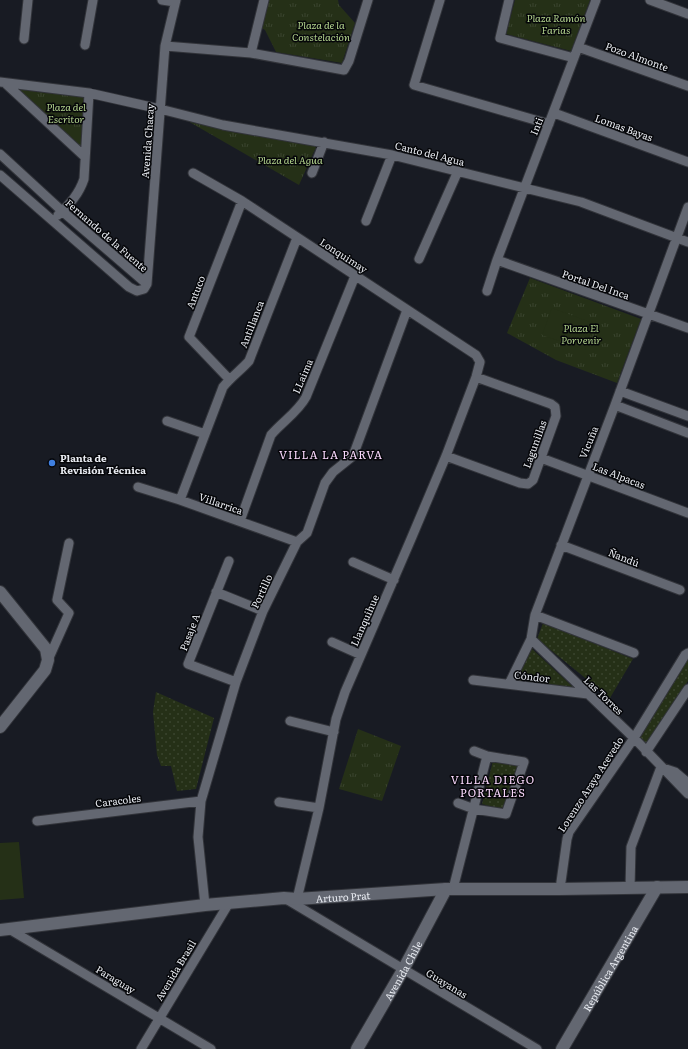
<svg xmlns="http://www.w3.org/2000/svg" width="688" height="1049" viewBox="0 0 688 1049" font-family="Literata,serif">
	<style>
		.grass { fill: url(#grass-dots) }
		.park { fill: url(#park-tufts) }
		.pitch { fill: #253017 }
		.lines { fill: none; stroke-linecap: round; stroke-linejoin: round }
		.minor-casing { stroke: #32343a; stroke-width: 11 }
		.secondary-casing { stroke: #32343a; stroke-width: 14 }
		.minor { stroke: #636771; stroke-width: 9 }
		.secondary { stroke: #636771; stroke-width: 12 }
		.shop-dot { fill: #3f7fe0; stroke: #050609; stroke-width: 1.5 }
		.labels { text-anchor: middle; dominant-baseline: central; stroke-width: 3; stroke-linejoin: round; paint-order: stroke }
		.park-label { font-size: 10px; font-style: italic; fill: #b4d48e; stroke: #050609 }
		.street-label { font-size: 10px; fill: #e8ebf1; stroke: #050609 }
		.poi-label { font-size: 10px; font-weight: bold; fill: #e8ebf1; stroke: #050609; text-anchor: start }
		.neighbourhood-label { font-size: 11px; letter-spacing: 1px; fill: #f8d7fb; stroke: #050609 }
	</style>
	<defs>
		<pattern id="grass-dots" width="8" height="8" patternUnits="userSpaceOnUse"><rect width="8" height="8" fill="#253017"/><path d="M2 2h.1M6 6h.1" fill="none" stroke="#3a442e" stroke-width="1.8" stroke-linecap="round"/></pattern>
		<pattern id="park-tufts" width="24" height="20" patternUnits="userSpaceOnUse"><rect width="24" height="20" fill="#253017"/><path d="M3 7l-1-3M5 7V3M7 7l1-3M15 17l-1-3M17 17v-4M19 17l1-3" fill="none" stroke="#3a442e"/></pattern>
	</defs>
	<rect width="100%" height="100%" fill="#181b23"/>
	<path class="grass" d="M543,623L633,659L610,698L537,639Z
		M530,647L574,688L517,682Z
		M688,659V681L647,744L638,738Z
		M156,692L214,718L196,789L177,791L171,766H161L157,755L153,712Z
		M493,761L521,765L504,810L482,804Z"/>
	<path class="park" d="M267,0H338L339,5L355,23L342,63L276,52L265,30L260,27Z
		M515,0H590L571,51L506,34Z
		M13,86L87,96L84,152Z
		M186,120L317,145L299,185Z
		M530,278L641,319L617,383L556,360L507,333Z
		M358,729L401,746L382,801L339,789Z"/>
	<path class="pitch" d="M552,308L595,324L585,350L542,335Z
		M19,842L24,898L0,900V843Z"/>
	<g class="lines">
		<g class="minor-casing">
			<path id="minor" d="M162,0L175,2
				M440,0L414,85L549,124
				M509,0L500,38L574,58
				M650,0L688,14
				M24,39L28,0
				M85,45L93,0
				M165,46L251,53L344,70L349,61L368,0
				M578,47L688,86
				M251,53L264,0
				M0,82L89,93L160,109L223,125L392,155L581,202L688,242
				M5,83L85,157
				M554,113L688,162
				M0,154L62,211L147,284
				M193,173L242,201L476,355L480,362L476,377L446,456L411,539L345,692L336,719L319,808L297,899
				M312,173L324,142
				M0,175L129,287L137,291L144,289L147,284L165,46L176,0
				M58,215C70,204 79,194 84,179L89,93
				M366,221L392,155
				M419,259L458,171
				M497,260L688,328
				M487,291L497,260L596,0
				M229,379L189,337L242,201
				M620,391L688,416
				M615,405L688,433
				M167,421L205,434
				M446,456L520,483L528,484L533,480L556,416L555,407L551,404L476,377
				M541,458L688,513
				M138,487L180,500L297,542
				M180,500L223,387C231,377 241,370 249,361L297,238
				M240,521L271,435C282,422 298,412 306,397L355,276
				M561,545L680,590
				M229,561L188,664L236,682
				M353,562L394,580
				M216,592L263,611
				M535,615L634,653
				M531,639L634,738L688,794
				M332,642L361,655
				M48,660L69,613L57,600L69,543
				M473,680L588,694
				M509,684L531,639L535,615L615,405L688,207
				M290,721L334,732
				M646,752L688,689
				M663,768L675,772L688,783
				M279,802L319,808
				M458,803L474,809L506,814L524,762L487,756L474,751
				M37,821L201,801
				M630,888L631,847L661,767
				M453,889L487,756
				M560,889L567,839L569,832L634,738L685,655L688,653
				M286,899L537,1049
				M205,905L198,837L201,801L236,682L263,611L297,542L307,533L325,483L333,472L353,456L407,310
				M9,929L211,1049
				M141,1049L229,903"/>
		</g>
		<g class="secondary-casing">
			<g id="secondary">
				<path d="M0,592L46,649L48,660L45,670L0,727"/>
				<path id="s1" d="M0,930L205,905L284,898L297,899L446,889H560L688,887"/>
				<path id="s2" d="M357,1049L403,970L446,889"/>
				<path id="s3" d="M562,1049L657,887"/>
			</g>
		</g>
		<use href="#minor" class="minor"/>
		<use href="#secondary" class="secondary"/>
	</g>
	<circle class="shop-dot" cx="52" cy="463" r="4"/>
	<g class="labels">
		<g class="park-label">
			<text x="556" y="17">Plaza Ramón<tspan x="556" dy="12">Farías</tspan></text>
			<text x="321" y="24">Plaza de la<tspan x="321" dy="12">Constelación</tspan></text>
			<text x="66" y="106">Plaza del<tspan x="66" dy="12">Escritor</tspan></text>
			<text x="290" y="159">Plaza del Agua</text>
			<text x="581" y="327">Plaza El<tspan x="581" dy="12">Porvenir</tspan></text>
		</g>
		<g class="street-label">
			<text transform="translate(637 56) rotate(20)">Pozo Almonte</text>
			<text transform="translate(536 126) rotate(-68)">Inti</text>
			<text transform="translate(624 127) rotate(20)">Lomas Bayas</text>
			<text transform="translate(147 141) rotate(-86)">Avenida Chacay</text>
			<text transform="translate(430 153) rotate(14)">Canto del Agua</text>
			<text transform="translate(107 235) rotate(41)">Fernando de la Fuente</text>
			<text transform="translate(344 255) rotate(33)">Lonquimay</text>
			<text transform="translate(596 284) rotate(19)">Portal Del Inca</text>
			<text transform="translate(195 292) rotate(-69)">Antuco</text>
			<text transform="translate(251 324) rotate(-69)">Antillanca</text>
			<text transform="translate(302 376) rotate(-67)">LLaima</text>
			<text transform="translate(588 442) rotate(-68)">Vicuña</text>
			<text transform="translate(534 444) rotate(-70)">Lagunillas</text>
			<text transform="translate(619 475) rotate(21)">Las Alpacas</text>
			<text transform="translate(221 503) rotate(19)">Villarrica</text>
			<text transform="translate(624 557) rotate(21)">Ñandú</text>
			<text transform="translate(261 591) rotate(-65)">Portillo</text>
			<text transform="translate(364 620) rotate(-66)">Llanquihue</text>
			<text transform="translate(189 632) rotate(-69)">Pasaje A</text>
			<text transform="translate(532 676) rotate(7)">Cóndor</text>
			<text transform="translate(604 695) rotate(44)">Las Torres</text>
			<text transform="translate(590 784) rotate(-57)">Lorenzo Araya Acevedo</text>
			<text transform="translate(118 800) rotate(-7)">Caracoles</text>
			<text stroke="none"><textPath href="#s1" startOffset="345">Arturo Prat</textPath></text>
			<text stroke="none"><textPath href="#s3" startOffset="94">República Argentina</textPath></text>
			<text transform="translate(175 970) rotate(-59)">Avenida Brasil</text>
			<text stroke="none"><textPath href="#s2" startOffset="91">Avenida Chile</textPath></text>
			<text transform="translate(116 979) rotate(31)">Paraguay</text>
			<text transform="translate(447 983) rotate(31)">Guayanas</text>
		</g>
		<g class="poi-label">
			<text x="60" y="457">Planta de<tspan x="60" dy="12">Revisión Técnica</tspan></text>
		</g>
		<g class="neighbourhood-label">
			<text x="331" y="454">VILLA LA PARVA</text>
			<text x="493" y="779">VILLA DIEGO<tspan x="493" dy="13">PORTALES</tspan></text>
		</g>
	</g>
</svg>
